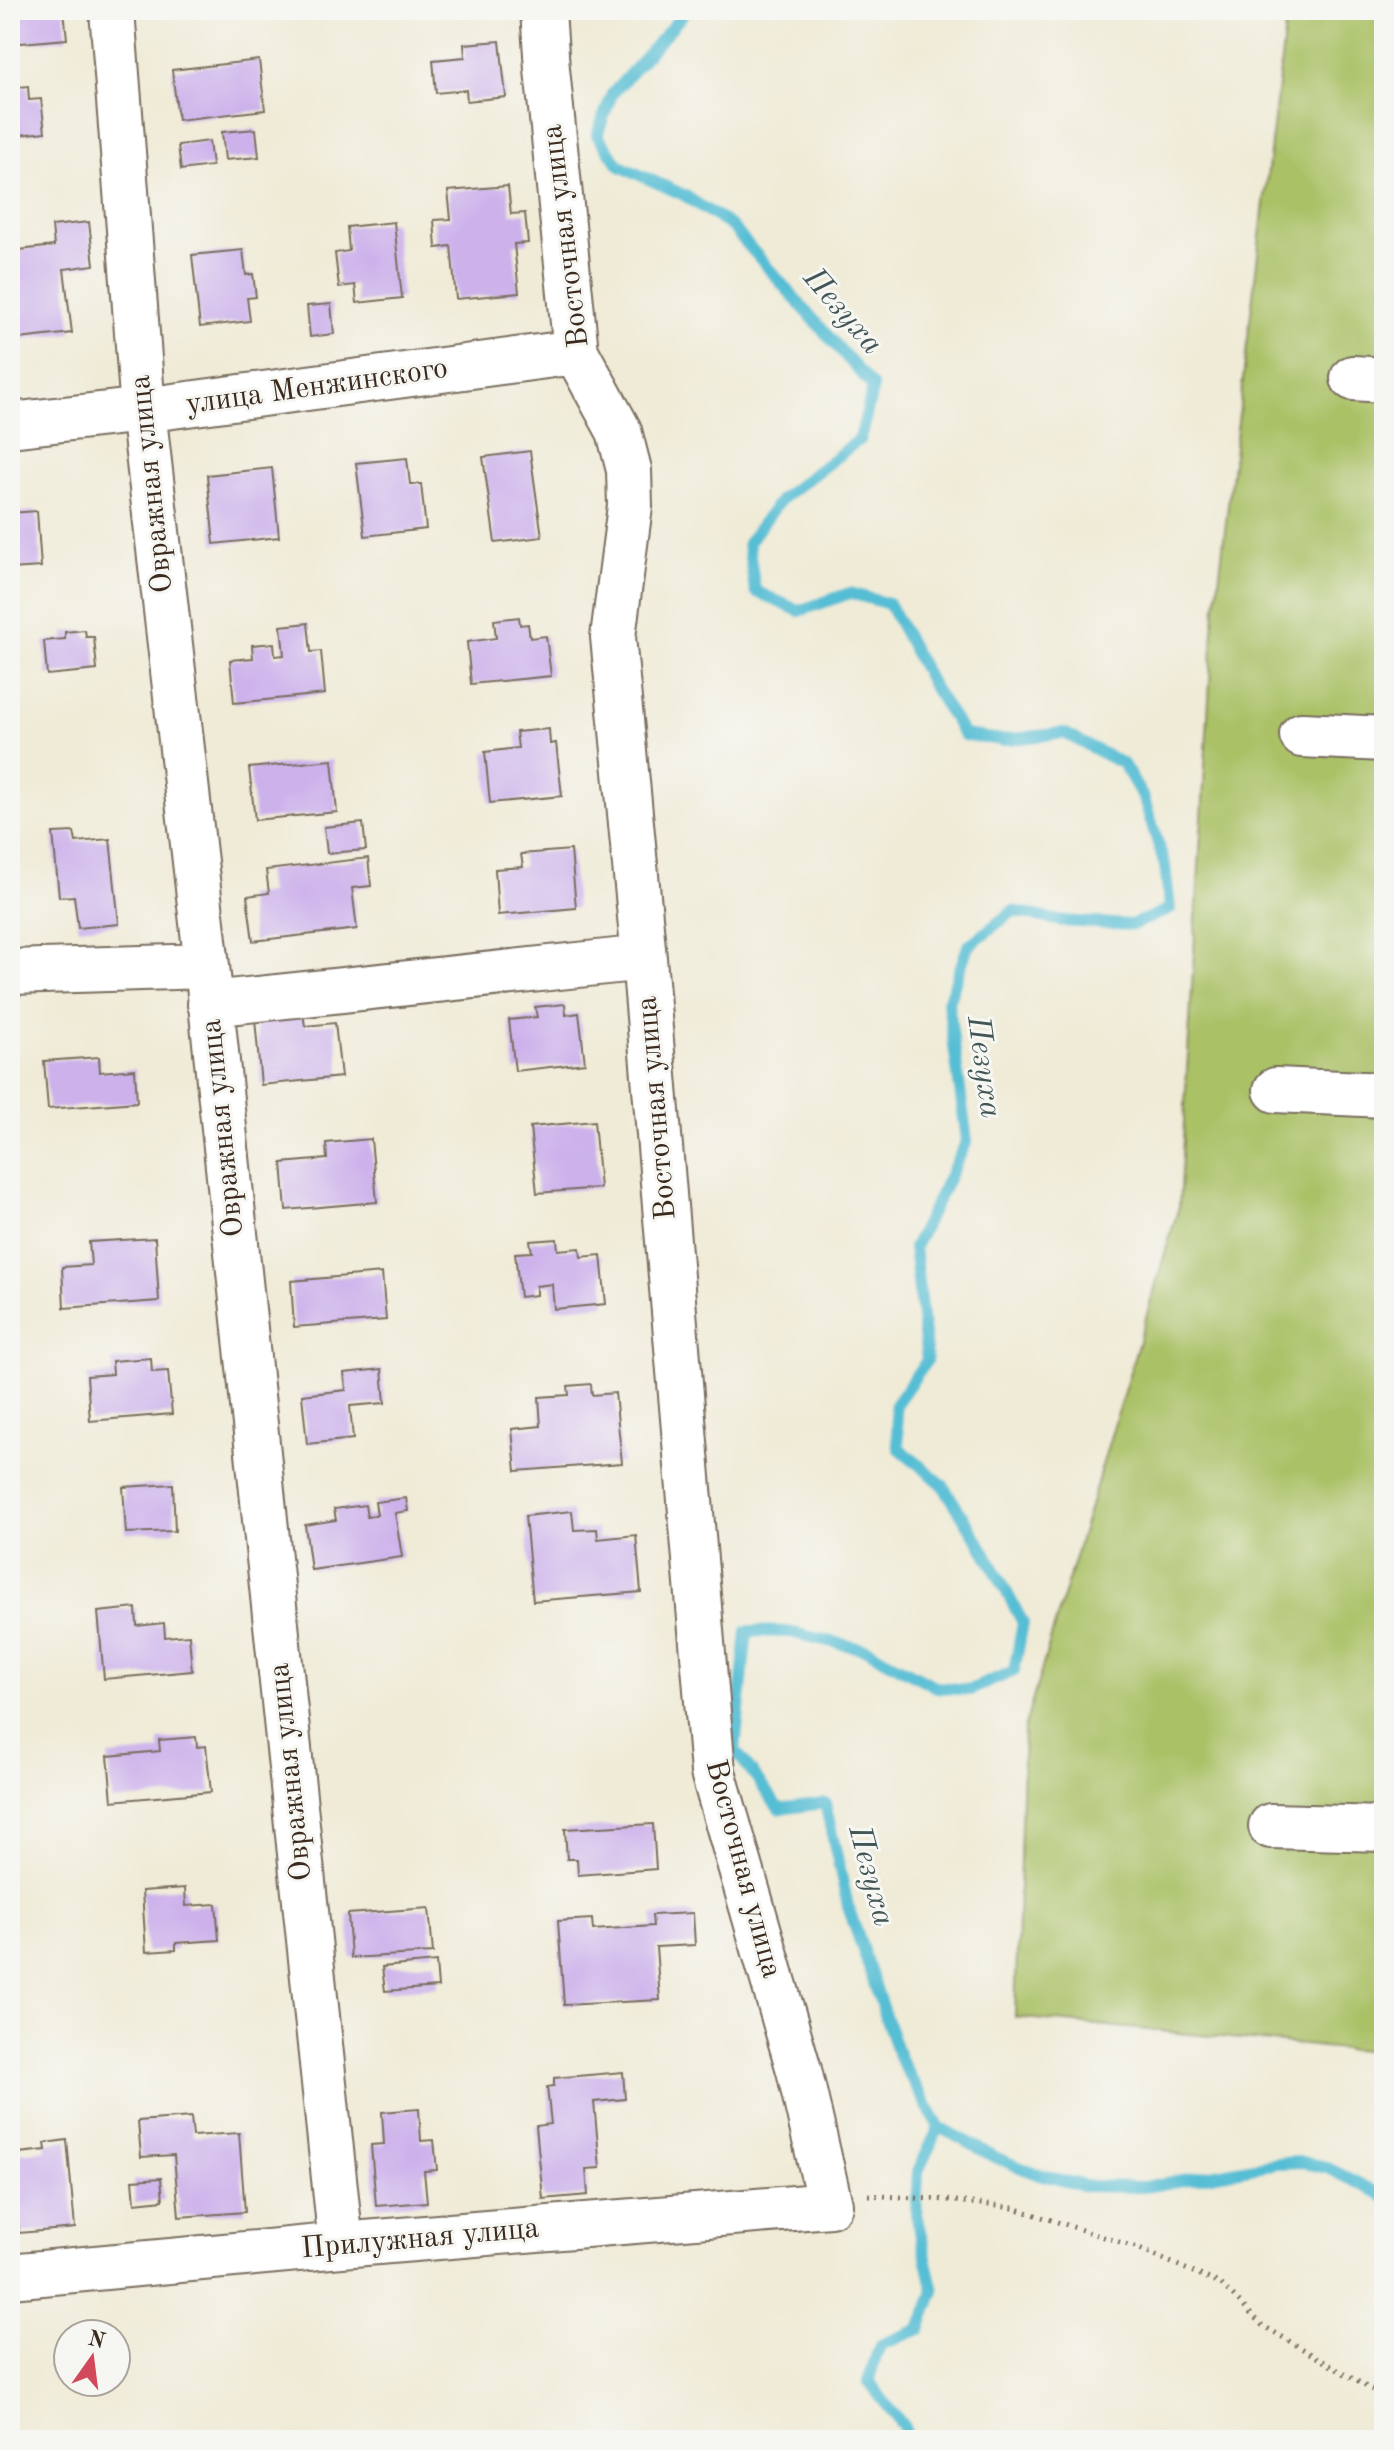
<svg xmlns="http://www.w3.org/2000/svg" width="1394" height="2450" viewBox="0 0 1394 2450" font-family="'Old Standard TT',serif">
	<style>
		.green { fill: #aac166; stroke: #727642; stroke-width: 2 }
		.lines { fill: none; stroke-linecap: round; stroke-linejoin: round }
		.stream { stroke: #57bed4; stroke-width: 12 }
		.building { fill: #ccb1eb }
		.minor-casing { stroke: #7a6e5f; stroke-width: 48 }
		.path { stroke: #7a6e5f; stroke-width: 5; stroke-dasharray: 2 6; stroke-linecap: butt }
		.minor { stroke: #fff; stroke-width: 44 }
		.labels { text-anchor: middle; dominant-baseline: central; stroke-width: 6; stroke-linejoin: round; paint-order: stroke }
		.street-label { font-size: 30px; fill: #3b2a1e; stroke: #f6f6f2 }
		.water-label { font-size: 32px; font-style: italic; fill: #435655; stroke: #f6f6f2 }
	</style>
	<rect width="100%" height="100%" fill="#f6f6f2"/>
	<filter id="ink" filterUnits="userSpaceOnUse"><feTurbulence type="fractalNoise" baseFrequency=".0125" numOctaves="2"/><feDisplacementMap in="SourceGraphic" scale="16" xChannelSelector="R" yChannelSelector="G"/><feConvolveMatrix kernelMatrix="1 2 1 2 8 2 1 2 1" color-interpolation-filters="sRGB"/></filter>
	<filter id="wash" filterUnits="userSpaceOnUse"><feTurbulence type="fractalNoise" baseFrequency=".006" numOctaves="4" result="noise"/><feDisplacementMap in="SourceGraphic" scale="32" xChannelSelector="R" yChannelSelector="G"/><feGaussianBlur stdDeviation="1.8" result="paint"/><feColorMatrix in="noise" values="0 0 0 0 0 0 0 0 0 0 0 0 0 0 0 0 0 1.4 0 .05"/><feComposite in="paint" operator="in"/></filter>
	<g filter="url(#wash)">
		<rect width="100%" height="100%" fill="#f0ebd7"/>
		<path class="green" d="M1287,10H1384V2053L1015,2017L1024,1729L1179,1206L1213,631Z"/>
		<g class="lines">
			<path class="stream" d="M687,10L612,94L597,135L620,166L684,195L732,227L873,387L860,439L781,499L748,543L755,591L799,611L850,593L889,604L932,685L964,735L1002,740L1064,733L1123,764L1144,799L1165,866L1170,909L1132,925L1061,921L1013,911L968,946L948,1002L967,1141L914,1247L927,1360L895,1405L899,1448L942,1484L986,1553L1023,1623L1014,1671L970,1690L936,1687L868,1650L789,1632L747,1631L735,1750L779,1809L825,1803L848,1906L899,2057L939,2127L918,2171L916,2214L934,2291L920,2329L880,2345L868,2381L904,2427L907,2440
				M939,2127L997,2158L1034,2173L1085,2186L1144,2187L1277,2163L1303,2162L1330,2169L1384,2196"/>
		</g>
		<g id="blocks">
			<path class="building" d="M37,10H64L67,39L10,44V13Z
				M500,41L506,97L467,101L466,90L436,93L433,60L465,57L464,44Z
				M259,60L265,110L178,120L172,70Z
				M28,86L29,100L41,99L45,132L10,136V88Z
				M256,129L259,157L225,160L222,132Z
				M209,141L212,166L181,170L178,145Z
				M508,186L511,214L525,213L528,243L514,244L519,293L456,299L451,246L436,248L434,220L451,219L448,191Z
				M89,222L94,265L64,269L72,333L10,340V251L54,246L52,226Z
				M394,222L402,298L357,303L355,285L339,287L335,253L349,251L347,227Z
				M243,250L246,275L253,274L256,297L247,298L250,321L200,327L192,255Z
				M331,304L334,334L310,337L307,306Z
				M530,451L542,537L495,543L483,457Z
				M407,458L410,484H421L426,529L365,536L356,463Z
				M272,468L279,537L214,544L207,475Z
				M37,511L41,567L10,569V513Z
				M519,617L520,625L528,624L530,638L546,636L551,676L471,684L467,642L496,638L494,620Z
				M308,623L311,652L321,651L325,694L234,703L230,660L253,658L252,645L274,643L275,656L284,655L281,626Z
				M85,630L86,637H94L97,670L47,675L44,641L65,639V632Z
				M549,729L550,744L556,743L562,796L490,803L485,752L518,748L516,732Z
				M332,760L337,812L255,820L249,768Z
				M363,823L366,850L327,853L324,827Z
				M74,832L76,842L110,839L119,924L78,928L74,896L59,897L53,833Z
				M571,850L576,908L498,915L495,869L523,867L521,854Z
				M368,858L371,886L352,888L357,929L253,941L247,896L269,893L266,870Z
				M565,1004L566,1015L579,1013L585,1063L515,1071L509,1020L537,1017L535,1007Z
				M303,1014L305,1026L335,1023L341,1077L261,1085L255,1019Z
				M99,1057L100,1072L135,1069L137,1102L48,1109L44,1061Z
				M594,1121L600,1188L537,1193L530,1127Z
				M371,1139L377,1202L286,1210L282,1163L327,1159L326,1143Z
				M155,1238L159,1301L64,1308L62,1267L91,1265L89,1242Z
				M557,1239L558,1250L580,1248L581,1257L601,1255L606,1304L554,1309L552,1284L536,1286V1295L520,1297L515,1253L532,1252L530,1241Z
				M382,1273L386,1320L294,1327L291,1281Z
				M151,1358L152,1372L168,1371L172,1414L90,1421L87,1376L113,1374L112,1361Z
				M382,1369L385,1403L350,1406L353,1439L307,1444L302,1395L346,1390L344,1373Z
				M591,1384L592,1395L615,1393L622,1463L516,1471L512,1429L541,1426L539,1397L569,1395L568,1386Z
				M173,1484L175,1531L126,1533L123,1487Z
				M406,1498L408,1511L395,1513L402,1557L311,1570L305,1525L336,1520L334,1509L365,1505L367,1517L377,1515L375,1502Z
				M572,1511L574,1530L597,1529L598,1539L636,1535L641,1592L533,1601L525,1516Z
				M136,1608L137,1626L164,1623L165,1637L189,1635L192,1671L104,1679L98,1612Z
				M196,1737L197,1747L206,1746L211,1792L112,1801L108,1756L160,1751L159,1740Z
				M653,1824L656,1869L578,1875L577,1859H567L565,1829Z
				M185,1888L186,1906L216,1904L219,1940L176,1943V1950L146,1952L142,1891Z
				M429,1908L433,1953L351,1958L348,1914Z
				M693,1913L695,1945L656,1947L660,2000L564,2005L558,1921L592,1919L593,1930L653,1926L652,1915Z
				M436,1962L438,1987L385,1991L382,1967Z
				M623,2072L625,2099L594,2102L600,2168L586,2169L588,2195L543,2199L536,2126L551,2124L547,2087L554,2086V2078Z
				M419,2109L421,2141L434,2140L437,2170L424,2171L427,2202L376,2206L371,2145L384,2144L382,2112Z
				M191,2117L193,2136L239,2133L245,2212L179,2217L174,2155L141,2157L138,2121Z
				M67,2140L75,2228L19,2233L16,2194H10V2168L20,2167L19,2153L46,2150L45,2143Z
				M161,2178L163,2200L135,2203L133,2180Z"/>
		</g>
	</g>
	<g filter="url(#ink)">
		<use href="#blocks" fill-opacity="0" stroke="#7a6e5f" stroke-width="2"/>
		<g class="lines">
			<g class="minor-casing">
				<path id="minor" d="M112,10L143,410L207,966L341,2245
					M1353,378L1384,380
					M10,425L143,410L576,352
					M1302,735L1384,739
					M10,972L207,966
					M210,1004L644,958
					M1276,1090L1384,1095
					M1271,1826L1384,1829
					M10,2276L341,2245L830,2205L799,2070L713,1772L644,958L613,637L630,506L629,470L619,431L576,352L547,69L543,10"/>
			</g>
			<path class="path" d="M868,2195L947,2200L1014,2208L1135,2247L1221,2284L1262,2325L1384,2397"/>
			<use href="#minor" class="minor"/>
		</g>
	</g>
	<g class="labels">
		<g class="street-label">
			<text transform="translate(566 236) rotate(-97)">Восточная улица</text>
			<text transform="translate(317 387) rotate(-8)">улица Менжинского</text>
			<text transform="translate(152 484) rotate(-96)">Овражная улица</text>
			<text transform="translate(657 1108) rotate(-95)">Восточная улица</text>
			<text transform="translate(223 1128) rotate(-96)">Овражная улица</text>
			<text transform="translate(291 1772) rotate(-96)">Овражная улица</text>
			<text transform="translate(743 1869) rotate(75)">Восточная улица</text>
			<text transform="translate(420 2239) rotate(-5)">Прилужная улица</text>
		</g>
		<g class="water-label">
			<text transform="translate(842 312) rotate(49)">Пезуха</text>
			<text transform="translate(983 1067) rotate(82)">Пезуха</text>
			<text transform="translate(870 1876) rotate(75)">Пезуха</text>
		</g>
	</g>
	<rect width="1394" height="2450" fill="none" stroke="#f6f6f2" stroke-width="40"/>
	<g transform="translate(92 2358) rotate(14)"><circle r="38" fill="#f6f6f2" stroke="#aba49d" stroke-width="2"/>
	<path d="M0-6L14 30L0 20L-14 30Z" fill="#d1495b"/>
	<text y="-12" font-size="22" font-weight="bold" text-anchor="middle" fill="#3b2a1e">N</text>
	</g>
</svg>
